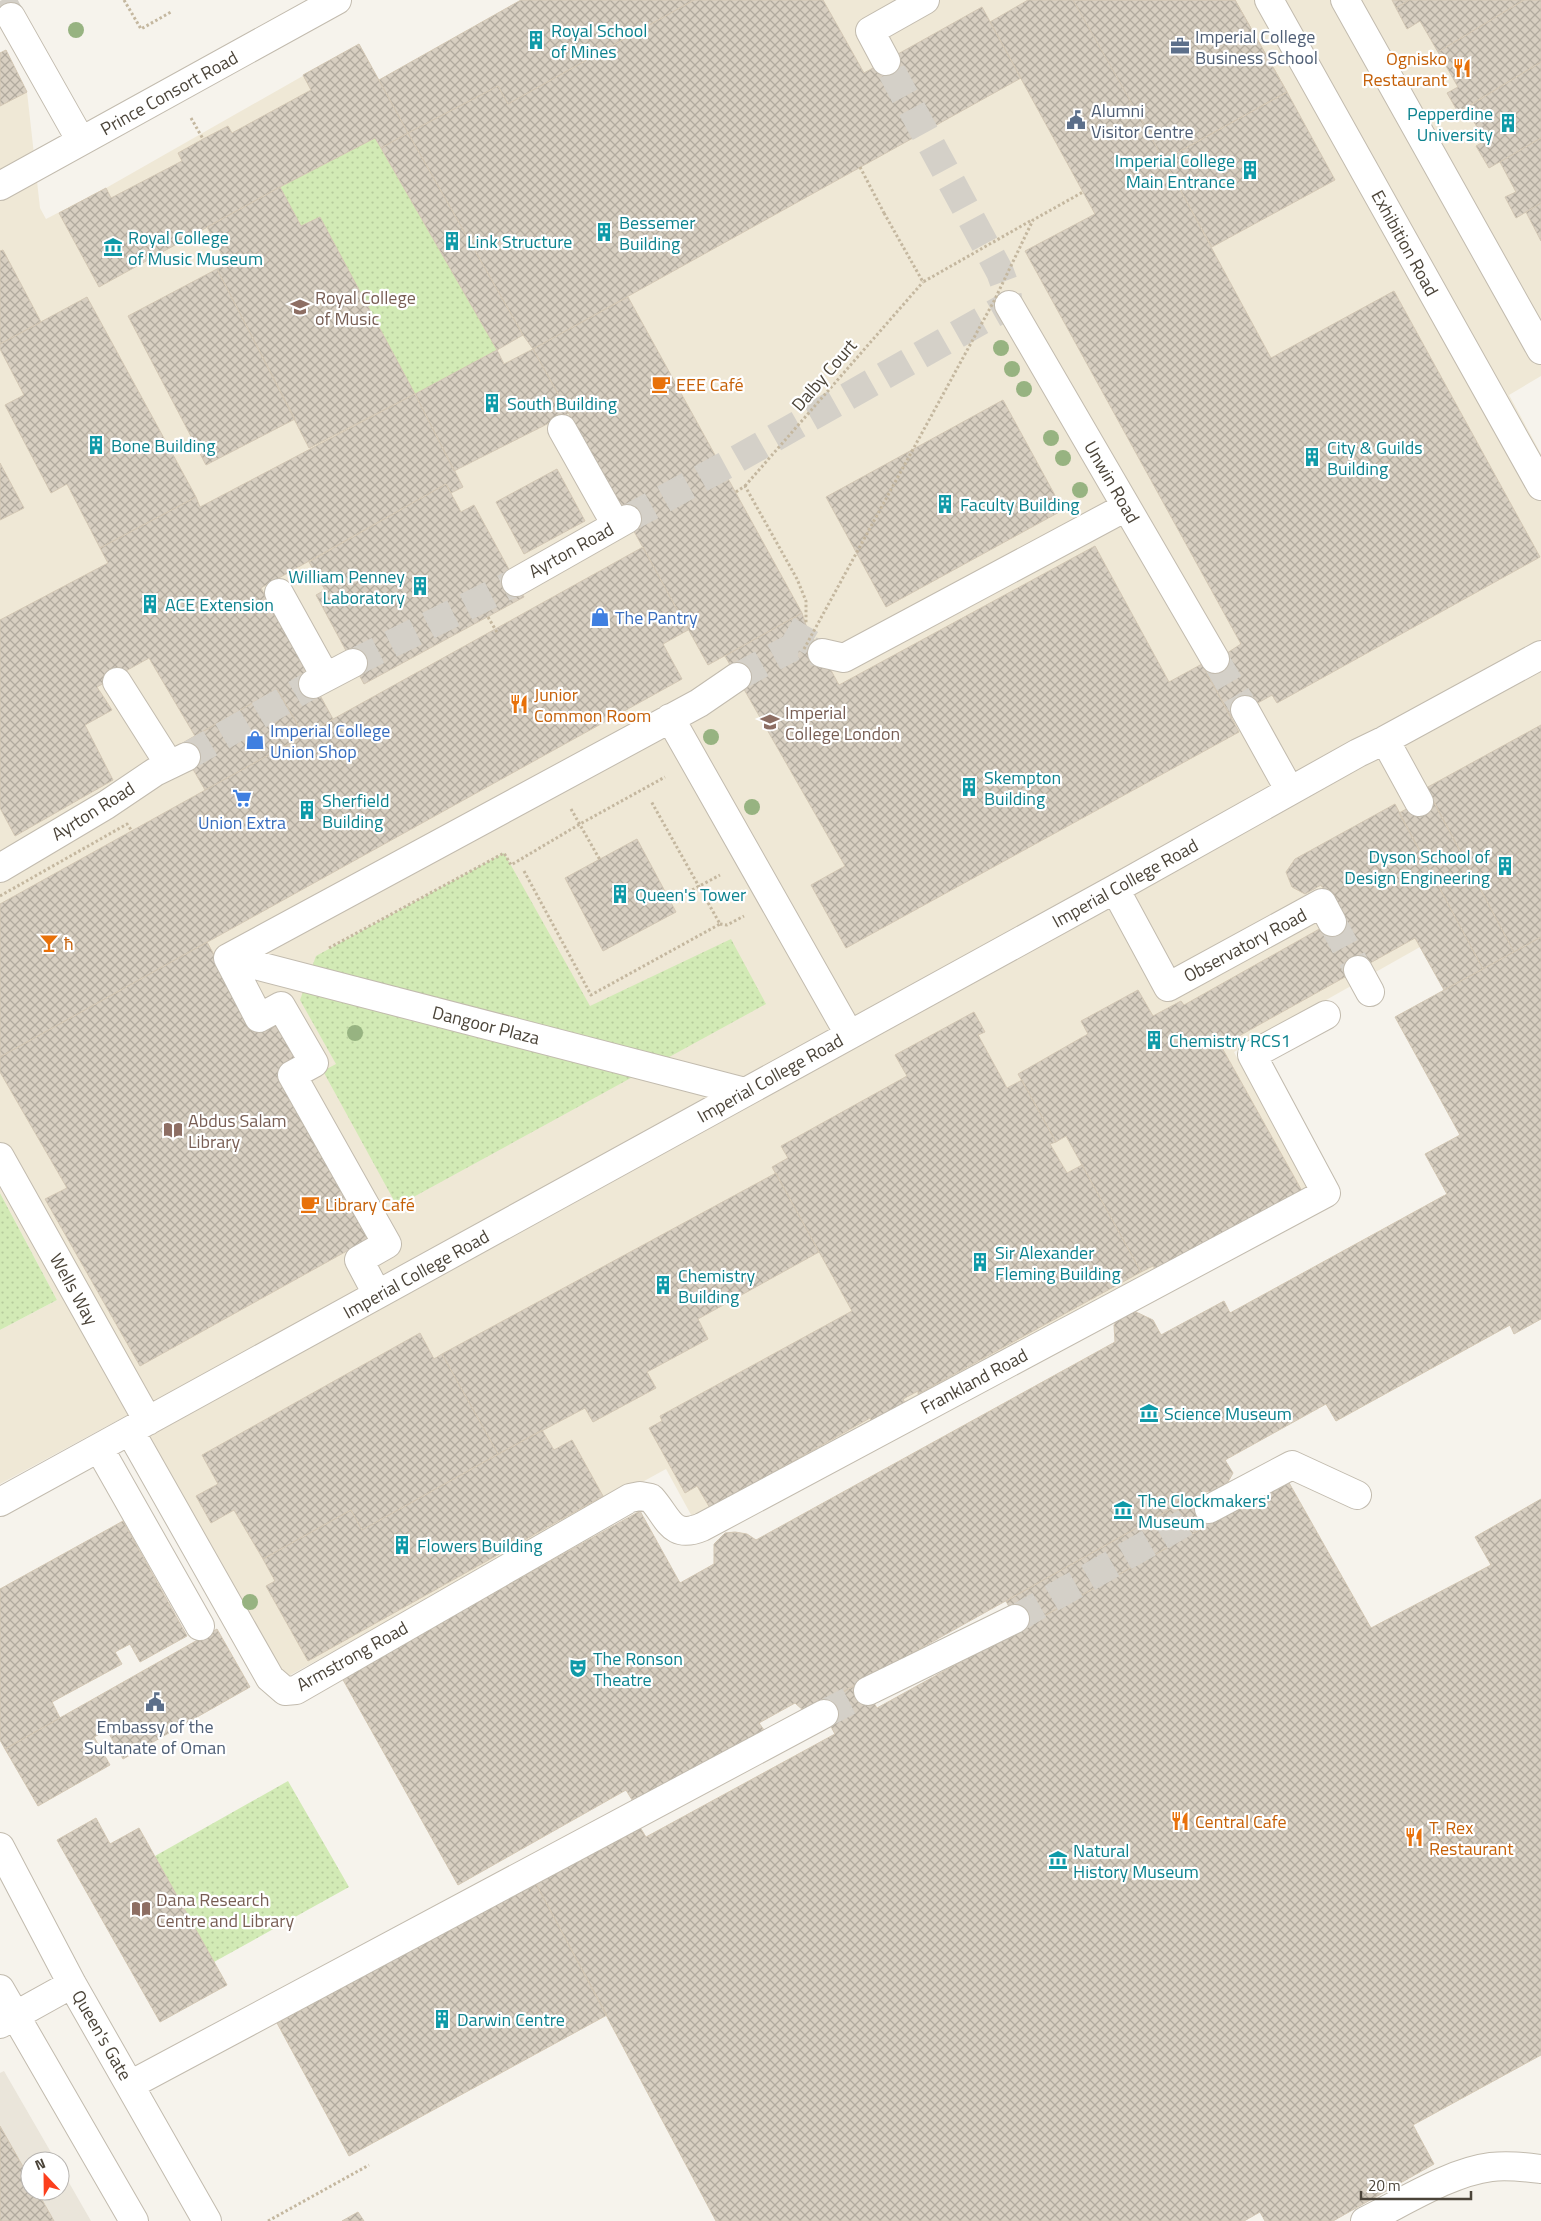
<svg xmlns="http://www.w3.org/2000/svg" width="1541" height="2221" viewBox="0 0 1541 2221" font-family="'Titillium Web',sans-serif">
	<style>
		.residential { fill: #eae5da }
		.education { fill: #efe8d6 }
		.grass { fill: url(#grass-dots) }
		.building { fill: url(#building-cross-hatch); stroke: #d3c7b4 }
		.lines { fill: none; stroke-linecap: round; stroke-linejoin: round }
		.minor-tunnel { stroke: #d4d0c8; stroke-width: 28; stroke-dasharray: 28 14; stroke-linecap: butt }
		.minor-casing { stroke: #c2bbae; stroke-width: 30 }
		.path { stroke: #c4b79f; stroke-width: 3; stroke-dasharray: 2.5 2.5; stroke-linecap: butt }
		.minor { stroke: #fff; stroke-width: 28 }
		.path-bridge { stroke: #c4b79f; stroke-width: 3; stroke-dasharray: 2.5 2.5; stroke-linecap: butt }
		.tree { fill: #97b381 }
		.labels { text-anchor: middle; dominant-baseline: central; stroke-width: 4.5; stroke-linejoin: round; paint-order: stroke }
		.culture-label { font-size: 18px; fill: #0d838f; stroke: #fff; text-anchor: start }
		.service-label { font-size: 18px; fill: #4e5e75; stroke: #fff; text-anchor: start }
		.food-label { font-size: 18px; fill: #c56008; stroke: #fff; text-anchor: start }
		.street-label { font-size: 18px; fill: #4b4439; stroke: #fff }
		.education-label { font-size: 18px; fill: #785e54; stroke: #fff; text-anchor: start }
		.shop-label { font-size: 18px; fill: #366cbe; stroke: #fff; text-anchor: start }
	</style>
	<defs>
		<pattern id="grass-dots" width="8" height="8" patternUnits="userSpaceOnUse" patternTransform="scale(1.25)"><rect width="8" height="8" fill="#d2eab5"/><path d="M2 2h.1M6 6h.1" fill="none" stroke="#b6ca9c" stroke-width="1.8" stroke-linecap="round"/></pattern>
		<pattern id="building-cross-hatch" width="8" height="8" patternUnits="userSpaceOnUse" patternTransform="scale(1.25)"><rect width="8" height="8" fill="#d8cfc1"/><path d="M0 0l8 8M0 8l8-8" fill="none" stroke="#b1aa9e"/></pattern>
	</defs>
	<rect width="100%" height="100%" fill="#f6f3ec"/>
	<path class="residential" d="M4,2071L56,2161H30V2191H60V2167L91,2221H0V2073Z"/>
	<path class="education" d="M521,0H1541V376L1509,395L1541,454V937L1444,990L1420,947L1234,1052L1310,1193L695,1522L666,1469L283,1679L133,1412L0,1484V1330L57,1300L0,1193V53L6,50L27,92L40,208L46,219L106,188L359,44L379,80Z"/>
	<path class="grass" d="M375,138L497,350L415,394L320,217L301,226L280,187Z
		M504,853L590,1006L731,939L766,1004L397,1206L323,1071L336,1064L300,1000L316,956Z
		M0,1193L57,1300L0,1330Z
		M288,1781L349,1887L214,1962L155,1856Z"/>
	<path class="building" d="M521,0H694L508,104L498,86L408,133L379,80Z
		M694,0H823L864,73L982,7L1021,78L533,349L523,335L408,133L498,86L508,104Z
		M1028,0H1235L1287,92L1164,160L1271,358L1394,291L1540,557L1277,703L1272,695L1231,718L1204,668L1241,644L1025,251L1095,214L990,22Z
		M1073,0H1235L1287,92L1164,160Z
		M1392,0H1409L1396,8Z
		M1409,0H1524L1438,52L1420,21L1407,29L1396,8Z
		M1524,0H1541V62L1458,112L1447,93L1458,87L1438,52Z
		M359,44L408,133L381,148L375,138L280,187L99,287L59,213L106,188L111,198L182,161L178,153L203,139L228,126L232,133L311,90L303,75Z
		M6,50L27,92L0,106V53Z
		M1541,62V138L1489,168L1476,146L1485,141L1466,108Z
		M1287,92L1335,180L1212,247L1164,160Z
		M408,133L523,335L497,350L381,148Z
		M1541,138V203L1516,218L1505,197L1516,192L1500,162Z
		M280,187L301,226L320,217L415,394L309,448L217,269L227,264L207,227Z
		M1541,203V241L1526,212Z
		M3,250L41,322L0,344V251Z
		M217,269L295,419L206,465L128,316Z
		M87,297L196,497L100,548L67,484L51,493L5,405L24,395L0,349V344Z
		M628,297L802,613L708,665L533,349Z
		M533,349L569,413L454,471L415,394L497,350L504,364Z
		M415,394L463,487L451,493L446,484L261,588L333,719L304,736L277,689L195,736L149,658L97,687L112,710L85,725L113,780L15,836L0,808V620L108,563L100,548L196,497L200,507Z
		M1003,400L1063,510L886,607L826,497Z
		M0,463L24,508L0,520Z
		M557,469L585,521L524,554L496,502Z
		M446,484L461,512L474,505L524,597L364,684L316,595L325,590L309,562Z
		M1095,546L1169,682L1202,664L1239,732L846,948L811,885L845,866L725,656L802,613L806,625L839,685Z
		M643,547L688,630L663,644L682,679L0,1057V904Z
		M277,689L304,736L205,790L179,745Z
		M1541,725V937L1514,952L1426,788Z
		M1431,796L1514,952L1483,969L1399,813Z
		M1395,804L1483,969L1444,990L1415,938L1221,1046L1302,1191L1157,1272L1153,1266L1141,1272L1066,1136L1056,1142L1018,1074L1088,1034L1081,1021L1138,990L1153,1016L1181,1001L1184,1005L1339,918L1321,885L1305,894L1292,887L1286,872L1295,859Z
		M637,839L676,912L603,951L565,878Z
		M1541,937V1319L1514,1334L1510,1325L1336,1421L1326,1404L1225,1460L1233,1473L1228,1482L1212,1491L1200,1493L1216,1521L1192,1534L1176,1506L819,1705L803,1710L795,1703L759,1723L764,1730L634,1803L626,1790L458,1885L342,1678L640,1511L680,1583L714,1564V1544L725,1533L735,1532L747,1534L756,1540L1115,1342L1114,1325L1119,1317L1128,1312H1136L1153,1320L1161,1335L1224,1301L1230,1313L1447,1194L1425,1154L1460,1135L1395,1017Z
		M207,942L256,1031L281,1021L372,1237L140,1366L45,1199L67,1188L0,1072V1057Z
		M974,1012L985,1032L978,1035L1007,1088L1022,1080L1056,1142L1050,1144L1067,1173L1082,1165L1141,1272L918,1394V1391L903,1399L905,1403L872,1422L870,1418L710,1508L697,1486L685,1493L649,1428L662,1421L660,1416L852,1311L772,1167L788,1158L781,1146L907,1076L895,1055Z
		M776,1173L819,1252L698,1319L708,1339L647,1372L656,1388L593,1422L585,1408L498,1454L442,1354Z
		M420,1333L434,1359L442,1354L498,1454L362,1530L351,1510L263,1559L234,1510L211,1523L196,1496L218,1484L202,1455Z
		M542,1430L554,1450L572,1440L603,1496L308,1661L266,1586L275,1581L263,1559L351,1510L362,1530Z
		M1288,1481L1371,1628L1491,1565L1475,1537L1541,1499V2055L1413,2125L1434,2164L1333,2221H1265L1260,2212L1244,2221H716L535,1882L638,1824L646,1837L835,1734L819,1705L862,1682L877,1708Z
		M1176,1506L1192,1534L1021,1629L1006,1601Z
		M123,1521L187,1636L140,1662L130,1644L115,1652L122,1664L52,1702L60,1718L5,1749L0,1740V1589Z
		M217,1629L250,1687L123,1759L107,1730L94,1737L110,1765L38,1806L5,1749Z
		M96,1818L110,1844L139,1828L227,1985L160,2022L57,1840Z
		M535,1882L607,2015L349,2156L277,2023Z
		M0,2126L30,2179V2191H37L54,2221H0Z
		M358,2212L364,2221H342Z"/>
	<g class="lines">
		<path class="minor-tunnel" d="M2,0L11,17
			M627,519L737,459L1009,305L1007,291L1000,272L886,61
			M793,647L806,625
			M1215,659L1245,710
			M353,663L516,582
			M737,677L793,647L822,653
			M186,757L313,684
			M1332,922L1358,970
			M1015,1619L1209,1509
			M824,1714L868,1691"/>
		<g class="minor-casing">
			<path id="minor" d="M1269,0L1541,486
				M1345,0L1541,350
				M11,17L81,141
				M886,61L870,31L925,0
				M0,186L337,0
				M1009,305L1215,659
				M562,429L616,525
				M516,582L627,519
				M279,593L325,676
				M822,653L844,658L1126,507
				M117,682L169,764
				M313,684L353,663
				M1245,710L1290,791
				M670,718L849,1034
				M1385,740L1419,802
				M0,868L106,805L155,772L186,757
				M1115,889L1168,987L1322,903L1332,922
				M228,958L699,703L737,677
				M228,958L745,1092
				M228,958L259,1018L281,1006L314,1063L292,1075L387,1244L359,1260L377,1294
				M1358,970L1370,992
				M0,1157L148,1421
				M130,1431L270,1678L285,1691L296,1690L630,1498L640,1496L651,1498C669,1518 671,1540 702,1527L1326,1193L1252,1055L1326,1015
				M99,1448L200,1626
				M0,1502L1115,889L1358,753L1385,740L1541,655
				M1209,1509L1292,1465L1357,1495
				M868,1691L1015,1619
				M0,1847L72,1984L207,2221
				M0,1989L134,2221
				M0,2024L72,1984
				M130,2085L824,1714
				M1365,2221C1402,2203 1450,2172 1491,2167C1508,2165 1524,2167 1541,2169"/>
		</g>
		<path class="path" d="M124,0L141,29L171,12
			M191,118L203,139
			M860,167L884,213
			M736,492L745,486L797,579L806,601V624
			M488,617L498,634
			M571,809L600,860
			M524,871L591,995L720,924L651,801
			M679,897L720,875
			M720,924L727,925L744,916
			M329,948L504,853L511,865L580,824L665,777
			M268,2221L369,2165"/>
		<use href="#minor" class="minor"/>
		<path class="path-bridge" d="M884,213L923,282L1032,220
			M745,486L923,282
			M804,649L994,301L1033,220L1083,192
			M0,896L127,824L132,831"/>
	</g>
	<g class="tree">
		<circle cx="76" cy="30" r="8"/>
		<circle cx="1001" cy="348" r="8"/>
		<circle cx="1012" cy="369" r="8"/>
		<circle cx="1024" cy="389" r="8"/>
		<circle cx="1051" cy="438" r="8"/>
		<circle cx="1063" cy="458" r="8"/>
		<circle cx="1080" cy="490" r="8"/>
		<circle cx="711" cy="737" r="8"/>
		<circle cx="752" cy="807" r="8"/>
		<circle cx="355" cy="1033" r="8"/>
		<circle cx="250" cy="1602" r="8"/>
	</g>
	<defs>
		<g id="building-bare" transform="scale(1.5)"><path d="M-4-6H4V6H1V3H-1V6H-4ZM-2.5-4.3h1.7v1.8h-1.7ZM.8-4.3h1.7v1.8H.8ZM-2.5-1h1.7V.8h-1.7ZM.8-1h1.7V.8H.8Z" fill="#0f9aa8" stroke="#fff" stroke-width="2.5" paint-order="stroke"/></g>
		<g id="office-bare" transform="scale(1.5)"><path d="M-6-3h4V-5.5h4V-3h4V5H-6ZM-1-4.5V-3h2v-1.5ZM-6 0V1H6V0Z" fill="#5c6f8a" stroke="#fff" stroke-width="2.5" paint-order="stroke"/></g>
		<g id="restaurant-bare" transform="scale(1.5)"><path d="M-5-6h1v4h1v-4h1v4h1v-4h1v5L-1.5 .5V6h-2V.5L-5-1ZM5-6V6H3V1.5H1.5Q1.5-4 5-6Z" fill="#e8710a" stroke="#fff" stroke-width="2.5" paint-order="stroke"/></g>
		<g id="civic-bare" transform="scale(1.5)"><path d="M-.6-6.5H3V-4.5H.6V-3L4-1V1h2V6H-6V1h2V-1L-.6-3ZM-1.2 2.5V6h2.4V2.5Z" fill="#5c6f8a" stroke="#fff" stroke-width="2.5" paint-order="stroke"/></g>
		<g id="museum-bare" transform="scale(1.5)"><path d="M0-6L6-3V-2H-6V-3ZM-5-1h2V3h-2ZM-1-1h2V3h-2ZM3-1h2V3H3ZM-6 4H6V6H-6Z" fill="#0f9aa8" stroke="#fff" stroke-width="2.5" paint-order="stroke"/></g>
		<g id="university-bare" transform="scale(1.5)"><path d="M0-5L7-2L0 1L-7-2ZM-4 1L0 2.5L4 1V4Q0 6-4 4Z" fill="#8d6e63" stroke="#fff" stroke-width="2.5" paint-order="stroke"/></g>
		<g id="cafe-bare" transform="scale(1.5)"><path d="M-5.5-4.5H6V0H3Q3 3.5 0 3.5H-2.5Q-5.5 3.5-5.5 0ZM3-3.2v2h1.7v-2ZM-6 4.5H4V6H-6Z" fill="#e8710a" stroke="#fff" stroke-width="2.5" paint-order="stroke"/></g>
		<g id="shop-bare" transform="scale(1.5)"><path d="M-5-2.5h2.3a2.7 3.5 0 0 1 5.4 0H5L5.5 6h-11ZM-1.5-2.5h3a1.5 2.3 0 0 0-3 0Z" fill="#3f7fe0" stroke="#fff" stroke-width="2.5" paint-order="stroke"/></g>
		<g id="supermarket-bare" transform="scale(1.5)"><path d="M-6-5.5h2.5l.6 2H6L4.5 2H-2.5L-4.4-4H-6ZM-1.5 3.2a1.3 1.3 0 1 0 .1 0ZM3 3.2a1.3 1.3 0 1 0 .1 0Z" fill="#3f7fe0" stroke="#fff" stroke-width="2.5" paint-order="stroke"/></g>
		<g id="bar-bare" transform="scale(1.5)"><path d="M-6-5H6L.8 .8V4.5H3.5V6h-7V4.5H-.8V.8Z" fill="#e8710a" stroke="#fff" stroke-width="2.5" paint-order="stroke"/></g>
		<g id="library-bare" transform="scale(1.5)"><path d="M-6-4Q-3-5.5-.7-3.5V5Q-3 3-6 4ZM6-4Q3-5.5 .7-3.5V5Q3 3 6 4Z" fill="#8d6e63" stroke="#fff" stroke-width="2.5" paint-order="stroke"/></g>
		<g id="theatre-bare" transform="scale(1.5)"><path d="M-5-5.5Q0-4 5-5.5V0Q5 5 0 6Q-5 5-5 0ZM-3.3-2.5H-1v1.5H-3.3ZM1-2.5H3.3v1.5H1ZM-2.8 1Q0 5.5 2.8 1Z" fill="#0f9aa8" stroke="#fff" stroke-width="2.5" paint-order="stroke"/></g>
	</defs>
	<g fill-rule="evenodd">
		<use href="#building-bare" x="536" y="40"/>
		<use href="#office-bare" x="1180" y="46"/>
		<use href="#restaurant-bare" x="1462" y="68"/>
		<use href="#civic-bare" x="1076" y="120"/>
		<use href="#building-bare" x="1508" y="123"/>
		<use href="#building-bare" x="1250" y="170"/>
		<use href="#building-bare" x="604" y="232"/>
		<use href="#building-bare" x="452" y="241"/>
		<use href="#museum-bare" x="113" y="247"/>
		<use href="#university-bare" x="300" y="307"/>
		<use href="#cafe-bare" x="661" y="384"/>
		<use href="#building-bare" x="492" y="403"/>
		<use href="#building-bare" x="96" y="445"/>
		<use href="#building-bare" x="1312" y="457"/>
		<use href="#building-bare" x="945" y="504"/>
		<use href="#building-bare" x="420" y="586"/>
		<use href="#building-bare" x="150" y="604"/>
		<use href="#shop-bare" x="600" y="617"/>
		<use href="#restaurant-bare" x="519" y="704"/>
		<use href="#university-bare" x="770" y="722"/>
		<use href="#shop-bare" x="255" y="740"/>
		<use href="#building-bare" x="969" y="787"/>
		<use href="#supermarket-bare" x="242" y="798"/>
		<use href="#building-bare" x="307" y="810"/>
		<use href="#building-bare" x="1505" y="866"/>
		<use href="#building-bare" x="620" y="894"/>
		<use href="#bar-bare" x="49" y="943"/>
		<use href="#building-bare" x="1154" y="1040"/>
		<use href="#library-bare" x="173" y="1130"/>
		<use href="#cafe-bare" x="310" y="1204"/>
		<use href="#building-bare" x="980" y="1262"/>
		<use href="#building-bare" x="663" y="1285"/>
		<use href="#museum-bare" x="1149" y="1413"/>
		<use href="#museum-bare" x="1123" y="1510"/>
		<use href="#building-bare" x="402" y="1545"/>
		<use href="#theatre-bare" x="578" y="1668"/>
		<use href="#civic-bare" x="155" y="1702"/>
		<use href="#restaurant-bare" x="1180" y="1821"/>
		<use href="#restaurant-bare" x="1414" y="1837"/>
		<use href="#museum-bare" x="1058" y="1860"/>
		<use href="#library-bare" x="141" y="1909"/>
		<use href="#building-bare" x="442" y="2019"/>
	</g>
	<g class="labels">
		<g class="culture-label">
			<text x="551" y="30">Royal School<tspan x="551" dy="21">of Mines</tspan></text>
			<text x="1493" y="113" text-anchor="end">Pepperdine<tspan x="1493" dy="21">University</tspan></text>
			<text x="1235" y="160" text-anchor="end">Imperial College<tspan x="1235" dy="21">Main Entrance</tspan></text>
			<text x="619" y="222">Bessemer<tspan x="619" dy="21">Building</tspan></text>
			<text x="128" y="237">Royal College<tspan x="128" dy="21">of Music Museum</tspan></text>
			<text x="467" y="241">Link Structure</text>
			<text x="507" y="403">South Building</text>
			<text x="111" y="445">Bone Building</text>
			<text x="1327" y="447">City &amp; Guilds<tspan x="1327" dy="21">Building</tspan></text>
			<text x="960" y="504">Faculty Building</text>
			<text x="405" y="576" text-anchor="end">William Penney<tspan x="405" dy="21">Laboratory</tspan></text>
			<text x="165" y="604">ACE Extension</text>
			<text x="984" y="777">Skempton<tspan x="984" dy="21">Building</tspan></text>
			<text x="322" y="800">Sherfield<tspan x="322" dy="21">Building</tspan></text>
			<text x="1490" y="856" text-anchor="end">Dyson School of<tspan x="1490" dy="21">Design Engineering</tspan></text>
			<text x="635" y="894">Queen's Tower</text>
			<text x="1169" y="1040">Chemistry RCS1</text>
			<text x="995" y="1252">Sir Alexander<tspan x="995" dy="21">Fleming Building</tspan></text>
			<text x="678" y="1275">Chemistry<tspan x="678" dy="21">Building</tspan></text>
			<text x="1164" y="1413">Science Museum</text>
			<text x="1138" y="1500">The Clockmakers'<tspan x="1138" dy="21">Museum</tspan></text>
			<text x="417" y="1545">Flowers Building</text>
			<text x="593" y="1658">The Ronson<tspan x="593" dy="21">Theatre</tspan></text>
			<text x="1073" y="1850">Natural<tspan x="1073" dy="21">History Museum</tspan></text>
			<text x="457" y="2019">Darwin Centre</text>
		</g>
		<g class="service-label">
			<text x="1195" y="36">Imperial College<tspan x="1195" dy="21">Business School</tspan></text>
			<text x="1091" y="110">Alumni<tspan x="1091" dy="21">Visitor Centre</tspan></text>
			<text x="155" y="1726" text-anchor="middle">Embassy of the<tspan x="155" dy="21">Sultanate of Oman</tspan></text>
		</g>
		<g class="food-label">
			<text x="1447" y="58" text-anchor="end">Ognisko<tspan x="1447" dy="21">Restaurant</tspan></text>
			<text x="676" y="384">EEE Café</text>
			<text x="534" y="694">Junior<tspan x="534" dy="21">Common Room</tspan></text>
			<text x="64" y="943">ħ</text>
			<text x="325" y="1204">Library Café</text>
			<text x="1195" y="1821">Central Cafe</text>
			<text x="1429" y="1827">T. Rex<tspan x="1429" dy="21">Restaurant</tspan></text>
		</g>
		<g class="street-label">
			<text transform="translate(169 93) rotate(-29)">Prince Consort Road</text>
			<text transform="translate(1405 243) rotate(61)">Exhibition Road</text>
			<text transform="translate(824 375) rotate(-49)">Dalby Court</text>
			<text transform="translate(1112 482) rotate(60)">Unwin Road</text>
			<text transform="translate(571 550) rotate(-29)">Ayrton Road</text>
			<text transform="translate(93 811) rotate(-32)">Ayrton Road</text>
			<text transform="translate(1125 883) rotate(-29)">Imperial College Road</text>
			<text transform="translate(1245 945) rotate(-28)">Observatory Road</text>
			<text transform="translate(486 1025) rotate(14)">Dangoor Plaza</text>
			<text transform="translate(770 1078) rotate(-29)">Imperial College Road</text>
			<text transform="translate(416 1274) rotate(-29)">Imperial College Road</text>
			<text transform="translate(74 1289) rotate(61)">Wells Way</text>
			<text transform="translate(974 1381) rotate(-28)">Frankland Road</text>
			<text transform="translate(352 1656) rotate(-29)">Armstrong Road</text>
			<text transform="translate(102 2035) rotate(60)">Queen's Gate</text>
		</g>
		<g class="education-label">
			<text x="315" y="297">Royal College<tspan x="315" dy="21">of Music</tspan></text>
			<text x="785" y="712">Imperial<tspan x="785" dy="21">College London</tspan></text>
			<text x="188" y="1120">Abdus Salam<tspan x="188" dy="21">Library</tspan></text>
			<text x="156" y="1899">Dana Research<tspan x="156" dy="21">Centre and Library</tspan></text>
		</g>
		<g class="shop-label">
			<text x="615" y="617">The Pantry</text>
			<text x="270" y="730">Imperial College<tspan x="270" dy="21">Union Shop</tspan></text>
			<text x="242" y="822" text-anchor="middle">Union Extra</text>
		</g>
	</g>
	<g transform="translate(45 2176) rotate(338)"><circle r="24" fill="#ffffff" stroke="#b7b4b0"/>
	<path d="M0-4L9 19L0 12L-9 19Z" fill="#fc3f1d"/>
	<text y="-8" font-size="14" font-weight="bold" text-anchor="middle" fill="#4b4439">N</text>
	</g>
	<path d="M1361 2191v8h110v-8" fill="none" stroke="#4b4439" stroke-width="2.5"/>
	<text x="1368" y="2191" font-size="15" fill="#4b4439" stroke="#ffffff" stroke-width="4" paint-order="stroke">20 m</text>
</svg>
